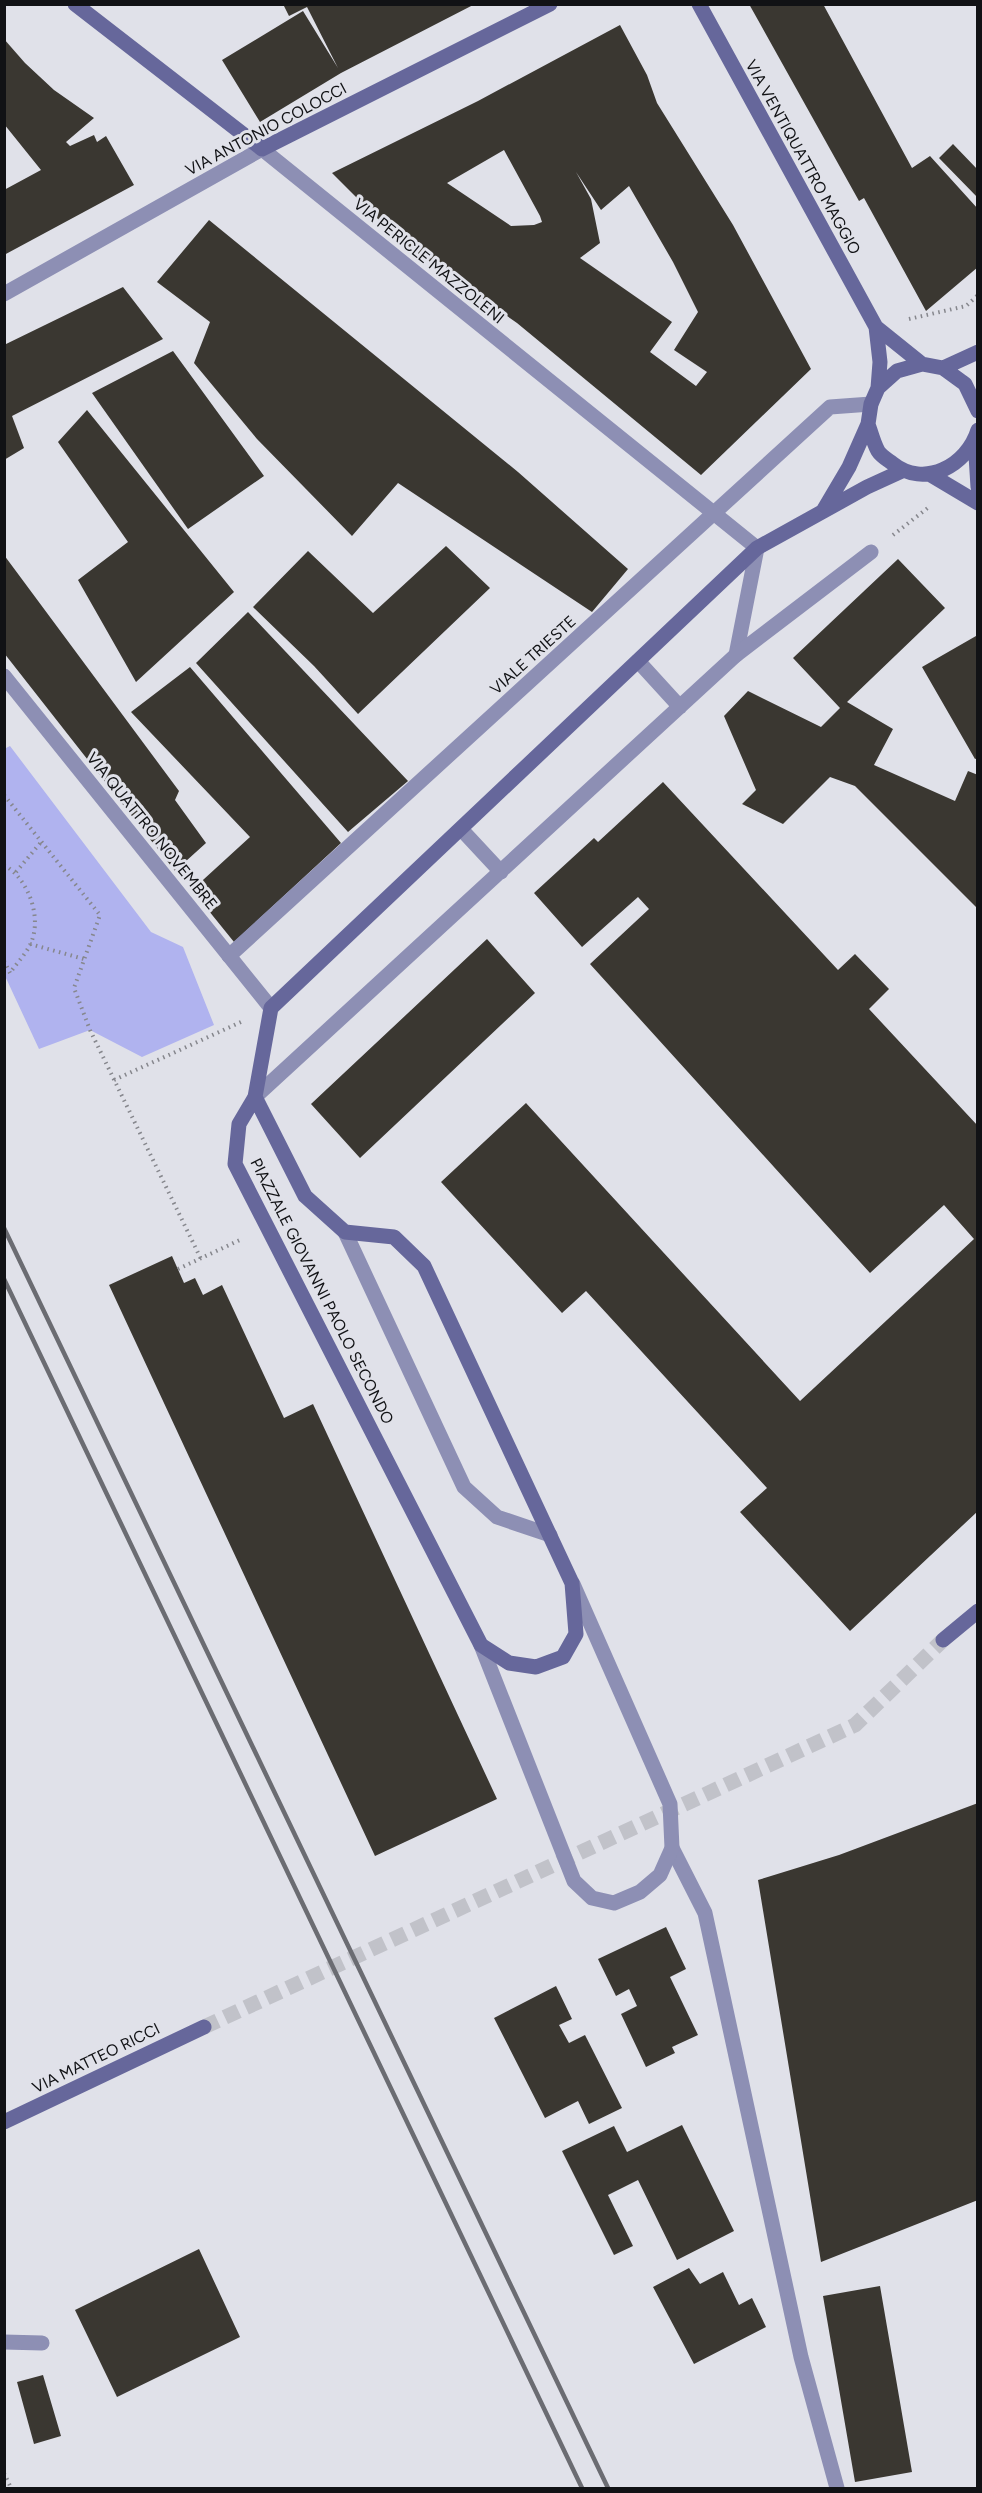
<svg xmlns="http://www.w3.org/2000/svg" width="982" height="2493" viewBox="0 0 982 2493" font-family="Figtree,sans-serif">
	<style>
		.green { fill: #b0b3ef }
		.building { fill: #3a3731; fill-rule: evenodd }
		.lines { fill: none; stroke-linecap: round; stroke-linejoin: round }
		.secondary-tunnel { stroke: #c1c2c9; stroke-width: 15; stroke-dasharray: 15 8; stroke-linecap: butt }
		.path { stroke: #86878d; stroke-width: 4; stroke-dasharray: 1.5 4.5; stroke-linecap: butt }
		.lane { stroke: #8d8fb4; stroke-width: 15 }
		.street { stroke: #8d8fb4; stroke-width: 15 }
		.secondary { stroke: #66679b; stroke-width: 15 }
		.rail { stroke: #6b6c72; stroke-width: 4.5 }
		.labels { text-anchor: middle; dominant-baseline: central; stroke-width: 6; stroke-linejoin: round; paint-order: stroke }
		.street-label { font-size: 16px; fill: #111215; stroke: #e0e1e9 }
	</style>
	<rect width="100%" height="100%" fill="#e0e1e9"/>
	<path class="green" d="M10,746L151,932L183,947L214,1025L142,1057L90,1030L39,1049L5,976L4,749Z"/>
	<path class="building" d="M283,4H475L341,73L260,122L222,60L303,11L338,68L307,7L289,16Z
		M749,4H823L912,168L930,156L978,209V267L926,311L864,198L859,201Z
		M620,25L647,75L657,103L733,225L811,369L701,475L517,323L399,240L332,173L478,101ZM504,150L540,216L542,222L534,225L511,226L447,183ZM576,172L601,210L629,186L673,262L698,312L674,350L707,372L696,386L650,352L672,322L580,258L600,243L591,199Z
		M4,39L25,63L54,90L94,118L66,142L70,146L94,135L97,142L106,136L134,185L4,255V190L41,170L4,124Z
		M953,144L978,170V198L939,158Z
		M209,220L518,472L628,569L592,612L398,483L352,536L257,439L194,363L210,322L157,282Z
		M123,287L163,339L12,416L24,448L4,460V345Z
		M173,351L264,476L188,529L92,393Z
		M87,410L234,592L136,682L78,580L128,542L58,442Z
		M446,546L490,588L358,714L314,666L253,607L308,551L373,613Z
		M4,555L179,791L175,800L206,843L175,871L4,653Z
		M898,559L945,608L847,702L893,729L874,765L955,801L968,771L978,775V909L855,786L830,777L783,824L742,804L756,790L724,716L748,691L821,727L840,708L793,658Z
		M248,612L408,781L348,832L196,663Z
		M976,636L978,758L975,759L922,667Z
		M190,667L341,843L234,942L192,890L250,837L131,712Z
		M663,782L838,970L855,954L889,989L869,1009L978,1126V1511L850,1631L740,1512L767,1488L586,1291L562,1313L441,1182L526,1103L800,1401L974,1239L944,1205L870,1273L590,964L649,909L638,897L582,947L534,893L594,838L598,842Z
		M487,939L535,993L360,1158L311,1104Z
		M172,1256L184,1283L195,1278L203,1295L222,1285L284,1418L313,1404L497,1799L375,1856L109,1285Z
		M978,1803V2200L821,2262L758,1880L839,1855Z
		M666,1927L686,1969L670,1977L698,2035L672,2047L675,2053L646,2067L621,2014L637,2006L629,1989L616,1996L598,1959Z
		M556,1986L572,2019L559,2025L569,2043L585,2035L622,2108L589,2124L578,2101L545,2118L494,2018Z
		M682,2125L734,2231L677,2260L638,2180L608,2195L633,2246L614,2255L562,2151L614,2126L627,2152Z
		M199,2249L240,2337L117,2397L75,2310Z
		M689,2268L700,2284L723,2272L739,2305L752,2298L766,2327L694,2364L653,2287Z
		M880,2286L912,2472L855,2482L823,2296Z
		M43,2375L61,2436L34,2444L17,2382Z"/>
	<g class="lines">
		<path class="secondary-tunnel" d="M204,2027L855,1725L943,1640"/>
		<path class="path" d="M909,319L966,306L978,295
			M893,535L929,507
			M4,795L100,915L74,988L90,1030L201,1259
			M4,865C29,879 43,919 30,945C25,955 16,964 10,973
			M16,872L42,841
			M30,944L84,959
			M4,961L10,973
			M114,1080L241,1022
			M178,1269L242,1239
			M4,2473L11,2488"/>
		<path class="lane" d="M638,661L680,707
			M461,829L501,872
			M229,956L830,407L871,404
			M255,1097L736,655L757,548
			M345,1232L464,1487L497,1517L550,1535
			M672,1848L705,1913L801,2357L837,2488
			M4,2342L42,2343"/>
		<path class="street" d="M4,294L262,149L757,548
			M736,655L871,552
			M4,676L271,1008
			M481,1645L574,1881L592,1898L614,1903L640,1892L660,1875L672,1848L670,1804L573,1584"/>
		<path class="secondary" d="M75,4L262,149L550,4
			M699,4L876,327L880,362L878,388
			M876,327L922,364
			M943,368L978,352
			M868,424C871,433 874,444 878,451C881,456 888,460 892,463C924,489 967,466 978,430
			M975,440L978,487
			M931,475L978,503
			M823,511L849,467L868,424L871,404L878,388L897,371L922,364L943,368L965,384L978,411
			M255,1097L305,1196L345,1232L394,1237L424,1266L572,1583L576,1634L563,1657L536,1667L509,1663L481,1645L235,1164L239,1124L255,1097L271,1008L757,548L867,487L902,471
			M943,1640L978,1611
			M4,2122L204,2027"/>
		<path class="rail" d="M4,1228L608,2488
			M4,1279L582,2488"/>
	</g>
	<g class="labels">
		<g class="street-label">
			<text transform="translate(266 129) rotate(-28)">VIA ANTONIO COLOCCI</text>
			<text transform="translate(803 157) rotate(61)">VIA VENTIQUATTRO MAGGIO</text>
			<text transform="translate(429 261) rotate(39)">VIA PERICLE MAZZOLENI</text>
			<text transform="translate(533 655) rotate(-42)">VIALE TRIESTE</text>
			<text transform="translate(152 831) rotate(51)">VIA QUATTRO NOVEMBRE</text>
			<text transform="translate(322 1291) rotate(63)">PIAZZALE GIOVANNI PAOLO SECONDO</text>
			<text transform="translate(96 2058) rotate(-26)">VIA MATTEO RICCI</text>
		</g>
	</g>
	<rect width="982" height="2493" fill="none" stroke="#111215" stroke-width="12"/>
</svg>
